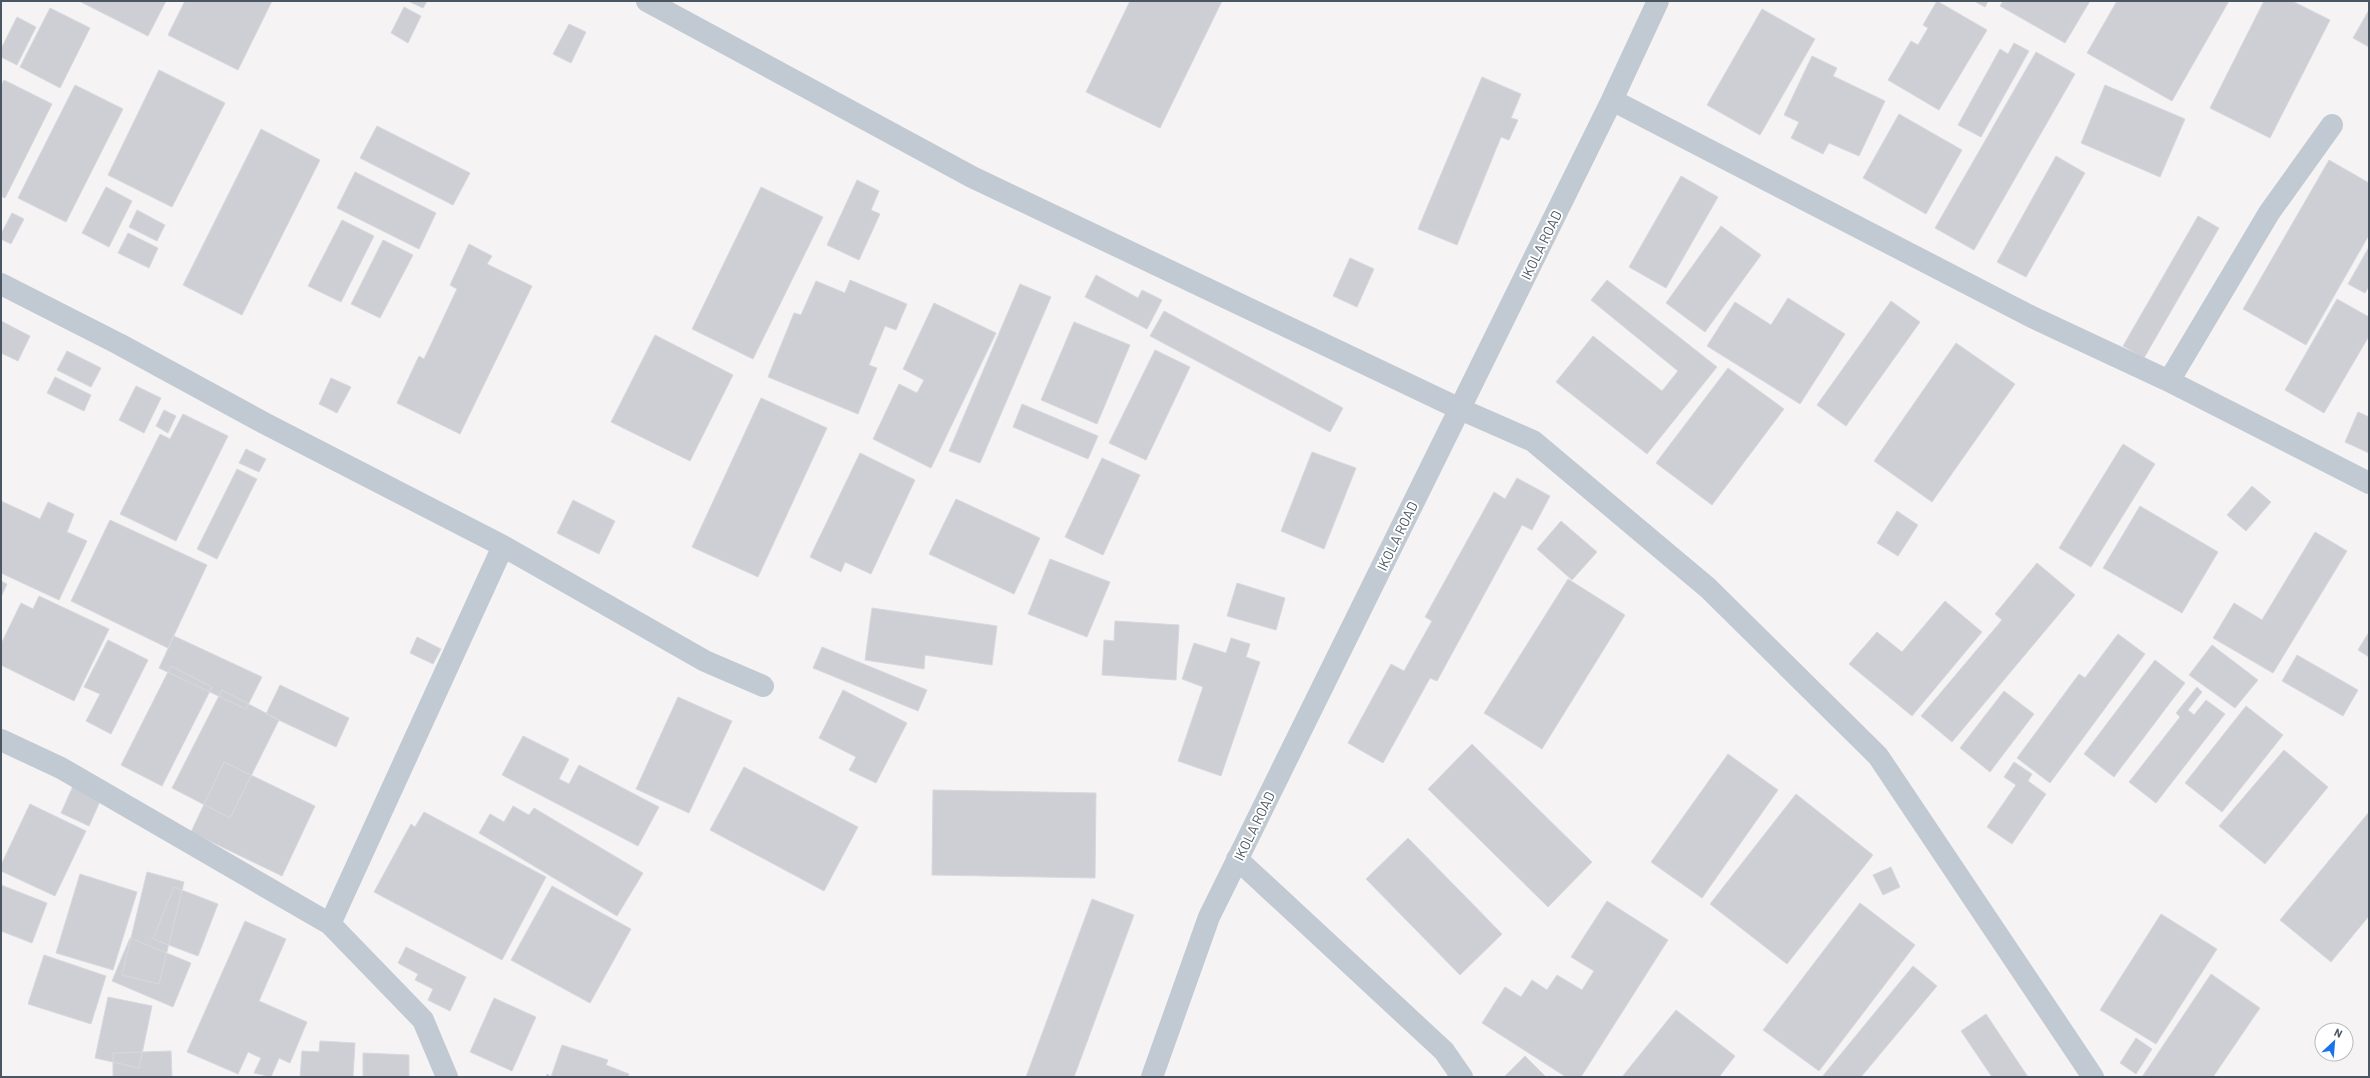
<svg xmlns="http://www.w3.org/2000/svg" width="2370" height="1078" viewBox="0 0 2370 1078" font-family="Barlow,sans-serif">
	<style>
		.building { fill: #cdcfd5; stroke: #d7d9de }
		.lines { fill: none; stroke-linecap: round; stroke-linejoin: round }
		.minor { stroke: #c1cad2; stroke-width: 22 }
		.labels { text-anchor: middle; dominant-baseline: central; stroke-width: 4; stroke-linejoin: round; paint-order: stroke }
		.street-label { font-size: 14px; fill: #4a5661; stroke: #fff }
	</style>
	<rect width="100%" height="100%" fill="#f5f3f3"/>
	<path class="building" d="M79,1H166L148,36Z
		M185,1H272L238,70L168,35Z
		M408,1H427L423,8Z
		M1130,1H1222L1160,128L1086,92Z
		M1937,1L1987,30L1939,110L1888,80L1911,41L1918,45L1928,28L1923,25Z
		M1974,1H1988L1985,7Z
		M2003,1H2090L2065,43L2000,6Z
		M2117,1H2229L2172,101L2087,53Z
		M2264,1H2292L2330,20L2270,138L2210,108Z
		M404,7L421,16L408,43L391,33Z
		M50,8L90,28L60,88L20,67Z
		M1762,9L1815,39L1760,135L1707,105Z
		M2369,10V47L2353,38Z
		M17,17L36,27L17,65L1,57V49Z
		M569,24L586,32L571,63L553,54Z
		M2014,43L2029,51L1981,137L1958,125L2000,49L2008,54Z
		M2036,52L2075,74L1974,250L1935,228Z
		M1812,56L1837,68L1833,76L1885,101L1859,156L1829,143L1823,154L1791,138L1799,122L1784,115Z
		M159,70L225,103L172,207L108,175Z
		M1482,77L1521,94L1511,118L1518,120L1509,140L1501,137L1457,245L1418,229Z
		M4,80L52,104L5,198L1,196V86Z
		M75,85L123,109L66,222L18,198Z
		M2105,85L2185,119L2160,177L2081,143Z
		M1899,114L1962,150L1926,214L1863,178Z
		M377,126L470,173L453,205L360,158Z
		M261,129L320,160L242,315L183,285Z
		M2056,156L2085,173L2026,277L1997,262Z
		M2329,160L2369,183V235L2306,345L2243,309Z
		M355,172L436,213L419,249L337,208Z
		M1681,176L1718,197L1666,288L1629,267Z
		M857,180L879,191L871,210L880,214L859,260L827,245Z
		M106,187L132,201L109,247L82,233Z
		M761,187L823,217L753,359L692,329Z
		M137,210L165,225L157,241L129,227Z
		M12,213L24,219L11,244L1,239V234Z
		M2198,216L2219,228L2144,358L2123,346Z
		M342,220L374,236L341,302L308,286Z
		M1721,226L1761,255L1705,332L1666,303Z
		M128,233L158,248L149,268L118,253Z
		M383,240L413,255L380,318L351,304Z
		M469,244L492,256L487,264L532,286L460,434L397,403L419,356L424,359L457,289L450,285Z
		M2369,247V286L2365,293L2348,284Z
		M1350,258L1374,269L1357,307L1333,296Z
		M1096,275L1138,298L1142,290L1162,300L1147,329L1085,297Z
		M850,280L907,304L896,330L885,326L869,365L877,368L858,414L768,377L794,313L801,315L816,281L845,293Z
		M1607,280L1717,367L1647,454L1556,382L1593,336L1662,391L1678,371L1591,300Z
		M1020,284L1051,297L980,463L949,451Z
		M1788,298L1845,334L1800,404L1707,346L1735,302L1771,325Z
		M2337,299L2369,317V336L2324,413L2285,390Z
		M1891,301L1920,322L1846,426L1817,405Z
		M934,303L996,333L931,468L873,439L899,384L917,393L924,380L903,369Z
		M1164,311L1343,408L1330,432L1150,336Z
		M1,321L30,336L18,361L1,353Z
		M1074,322L1130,345L1097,424L1041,400Z
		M655,335L733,375L690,461L611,422Z
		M1956,343L2015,384L1932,502L1874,461Z
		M1155,350L1190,367L1146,460L1109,443Z
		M67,351L101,368L91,387L57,370Z
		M1728,368L1784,409L1712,505L1656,463Z
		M55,377L91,395L84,411L47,393Z
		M331,378L351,387L337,413L319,404Z
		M136,386L161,398L144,433L119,420Z
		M761,398L827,428L758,577L692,547Z
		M1022,404L1098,436L1088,459L1013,427Z
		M164,410L176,416L168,433L156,426Z
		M2358,412L2369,417V453L2345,442Z
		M183,414L228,436L176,541L120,514L160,434L170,439Z
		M2123,444L2155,464L2091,567L2059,548Z
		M246,449L266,459L259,472L239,463Z
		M1312,452L1356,468L1324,549L1281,531Z
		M860,453L915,480L871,574L845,562L841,572L810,557Z
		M1102,458L1140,475L1103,555L1065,537Z
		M237,469L257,479L217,559L197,549Z
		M1517,478L1550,496L1532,530L1522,525L1437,681L1430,678L1383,763L1348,743L1391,664L1404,671L1432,621L1425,617L1494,492L1505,499Z
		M2252,486L2271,502L2246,531L2227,515Z
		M956,499L1040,538L1014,594L929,554Z
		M573,500L615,521L599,554L557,533Z
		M1,501L40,519L48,502L74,514L67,532L87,541L59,600L1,573Z
		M2140,506L2218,552L2182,613L2103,568Z
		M1897,511L1918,525L1898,556L1877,543Z
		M110,520L207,565L168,648L71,601Z
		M1561,521L1597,552L1572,580L1537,549Z
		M2315,532L2347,551L2273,673L2213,638L2234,603L2262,620Z
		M1050,559L1110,582L1087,637L1028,614Z
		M2037,563L2075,595L1952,742L1921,716L2002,620L1995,614Z
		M1568,579L1625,615L1542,749L1484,713Z
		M1,581L7,584L1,597Z
		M1237,583L1285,598L1276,630L1227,616Z
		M39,596L109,629L74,701L1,665V644L21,603L33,609Z
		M1945,601L1982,632L1912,716L1849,664L1877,632L1902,652Z
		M872,608L997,626L992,665L925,655L924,669L865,660Z
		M1115,621L1179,625L1176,680L1102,675L1104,640L1114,641Z
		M2369,632V657L2358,650Z
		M2118,634L2145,654L2050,783L2017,758L2079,674L2085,678Z
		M174,636L262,677L246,709L159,668Z
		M417,637L441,649L433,664L410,653Z
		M1231,638L1250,644L1246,657L1260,662L1221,776L1178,761L1203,687L1182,679L1194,643L1226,653Z
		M108,640L148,660L111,734L86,721L100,694L84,687Z
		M2212,645L2258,680L2235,708L2189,675Z
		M822,647L927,690L918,711L813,668Z
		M2297,655L2358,690L2343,716L2282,681Z
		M2155,660L2185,683L2114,777L2084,754Z
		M171,666L212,687L162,786L121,765Z
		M280,685L349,718L336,747L266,714Z
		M2197,687L2202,692L2188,710L2194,715L2206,700L2225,714L2156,803L2129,782L2180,717L2176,713Z
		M222,690L279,720L230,818L172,788Z
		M843,690L907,723L876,783L849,770L856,757L819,738Z
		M2004,691L2034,714L1990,772L1960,748Z
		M678,697L732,721L689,813L636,789Z
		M2246,706L2283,735L2222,812L2185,783Z
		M523,736L569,759L559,779L569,784L579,765L659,807L638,846L502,775Z
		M1472,744L1592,862L1548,907L1428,789Z
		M2284,750L2328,787L2265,864L2219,826Z
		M1728,754L1778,790L1702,898L1651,862Z
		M224,762L315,806L282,876L191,832Z
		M2014,762L2032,774L2028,781L2046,794L2012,844L1987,827L2016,785L2004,777Z
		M744,767L858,827L824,891L710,830Z
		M73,786L101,799L89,826L61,813Z
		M933,790L1096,793L1095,878L932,875Z
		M1796,794L1873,855L1787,964L1710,904Z
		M30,804L86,831L55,896L1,871V865Z
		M513,806L529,815L534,808L643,873L617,916L479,833L490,814L504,822Z
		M424,812L546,877L502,960L374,892L411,824L415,827Z
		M2369,812V916L2331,962L2280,920Z
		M1408,838L1502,934L1460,975L1366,879Z
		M1891,867L1900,887L1883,895L1873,875Z
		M147,872L184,882L159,984L122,975Z
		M80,874L137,892L113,970L56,953Z
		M1,885L47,903L32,943L1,931Z
		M552,886L631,929L590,1003L511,960Z
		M174,887L218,904L198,956L153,939Z
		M1092,899L1134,915L1074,1077H1026Z
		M1607,901L1668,940L1581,1077H1566L1482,1023L1505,987L1521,997L1532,980L1547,990L1557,975L1582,990L1594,971L1571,957Z
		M1860,903L1915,945L1819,1071L1763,1030Z
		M2161,914L2217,949L2156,1044L2100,1010Z
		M245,921L286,939L259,1001L307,1022L290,1063L279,1058L271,1077L254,1073L261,1058L248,1052L238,1074L187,1052Z
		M130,938L191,963L173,1007L112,981Z
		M406,947L466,977L450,1011L428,1000L433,989L415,980L418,974L398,963Z
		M44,955L106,976L91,1024L28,1004Z
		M1913,966L1937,986L1861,1077H1822Z
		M2211,974L2260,1008L2213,1077H2142Z
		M108,997L152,1006L139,1068L95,1058Z
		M494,998L536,1017L512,1071L470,1052Z
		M1676,1010L1735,1056L1719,1077H1622Z
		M1986,1014L2028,1077H1992L1961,1031Z
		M2136,1038L2152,1049L2136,1074L2120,1063Z
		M320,1041L355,1043L353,1077H300L302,1051L319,1052Z
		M562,1045L608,1060L606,1065L629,1074L628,1077H546L547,1074L551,1077Z
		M171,1051L172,1077H113V1053Z
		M363,1053L409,1055V1077H363Z
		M1525,1056L1546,1077L1505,1076Z"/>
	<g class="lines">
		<path class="minor" d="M647,1L972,177L1460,409L1533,441L1708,588L1878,756L2093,1077
			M1612,100L2032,317L2169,381L2369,483
			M1,284L119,344L264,423L503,546L705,661L763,686
			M2169,381L2269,213L2332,125
			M1,740L61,768L330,924L423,1020L447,1077
			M1237,859L1444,1051L1462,1077
			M330,924L503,546
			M1152,1077L1209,917L1612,100L1658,1"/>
	</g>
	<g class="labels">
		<g class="street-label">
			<text transform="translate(1541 245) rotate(-64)">IKOLA ROAD</text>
			<text transform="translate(1397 536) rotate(-64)">IKOLA ROAD</text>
			<text transform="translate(1254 826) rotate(-64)">IKOLA ROAD</text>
		</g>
	</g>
	<rect width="2370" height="1078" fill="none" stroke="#4a5661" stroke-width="4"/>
	<g transform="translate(2334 1042) rotate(26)"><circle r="19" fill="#ffffff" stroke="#b7bbc0"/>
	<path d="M0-3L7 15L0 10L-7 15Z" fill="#1a73e8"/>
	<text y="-6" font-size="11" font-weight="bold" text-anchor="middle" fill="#4a5661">N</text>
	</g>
</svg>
